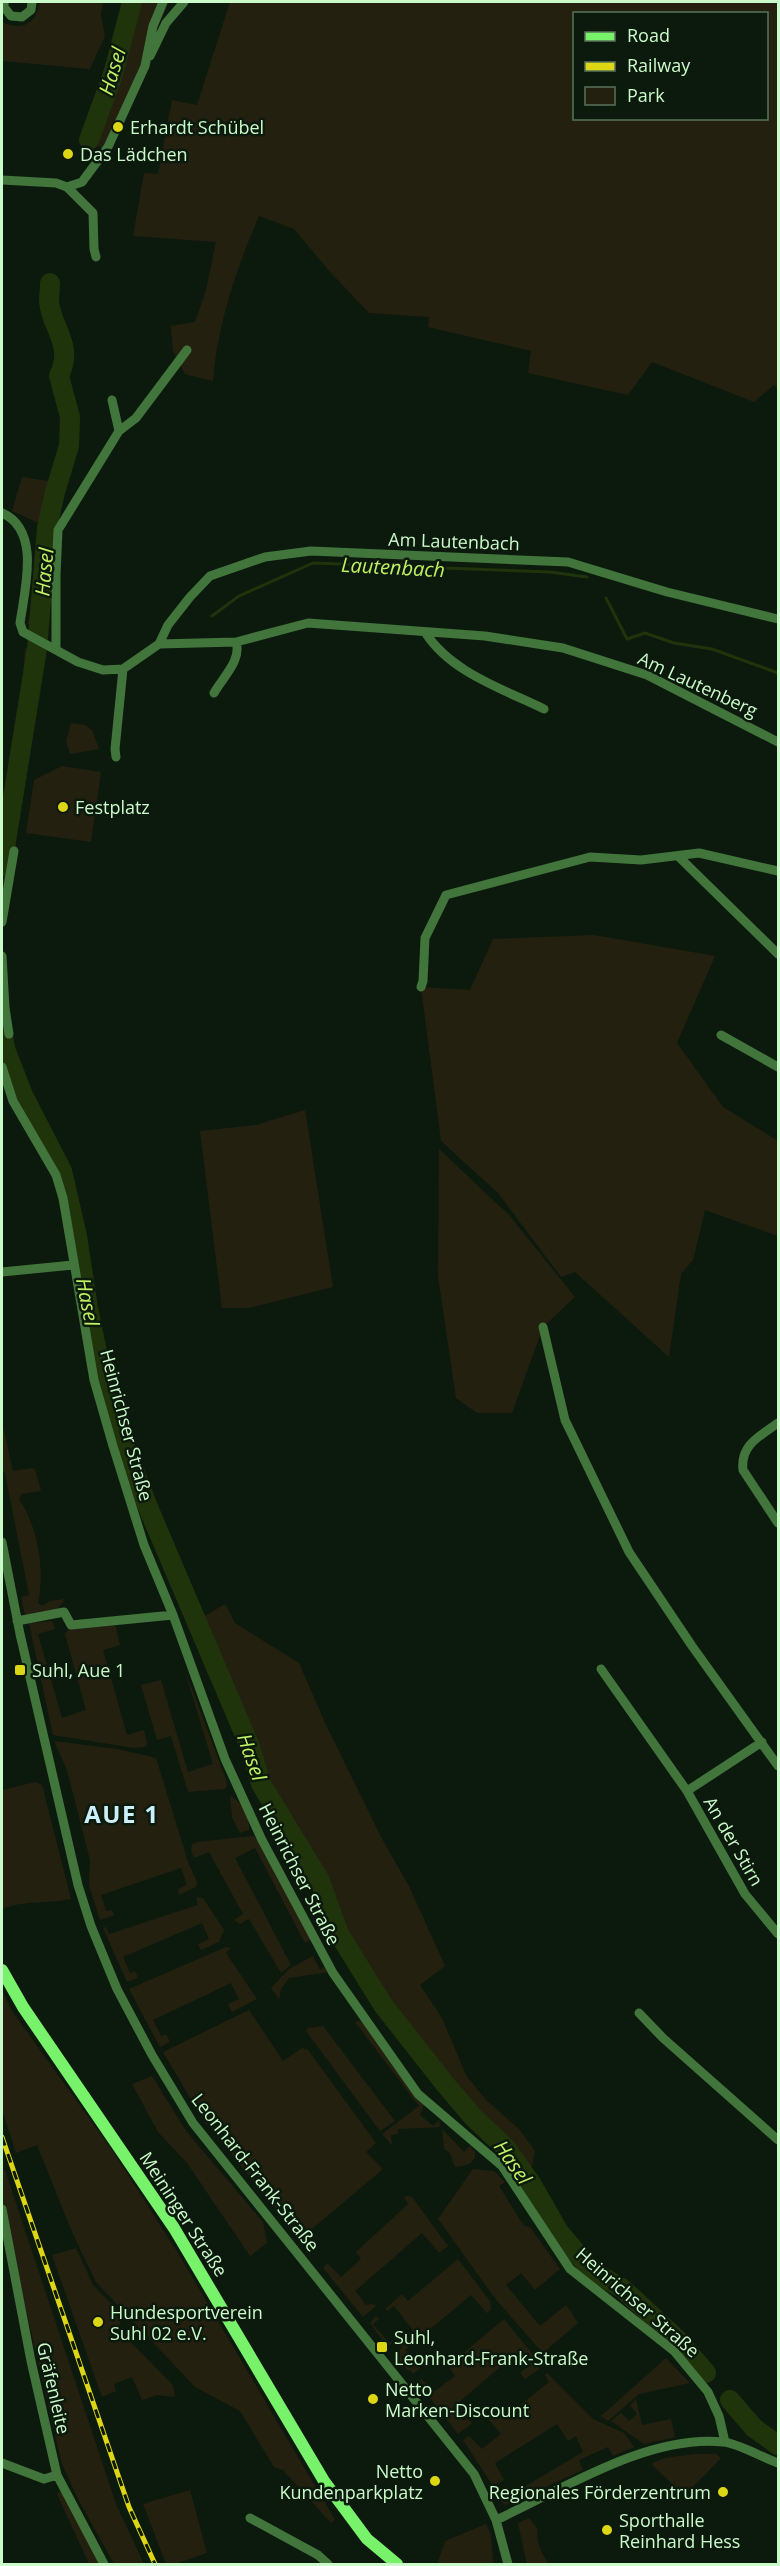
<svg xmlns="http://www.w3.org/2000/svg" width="780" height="2566" viewBox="0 0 780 2566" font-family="'Open Sans',sans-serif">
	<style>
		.green { fill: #242010; fill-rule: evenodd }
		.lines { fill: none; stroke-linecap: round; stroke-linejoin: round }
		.stream { stroke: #20340c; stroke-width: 3 }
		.river { stroke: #20340c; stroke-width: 20 }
		.minor { stroke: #41753b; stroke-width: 9 }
		.secondary { stroke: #78f26a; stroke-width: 12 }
		.rail-casing { stroke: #ddd614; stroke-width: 5 }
		.rail { stroke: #0c1a0d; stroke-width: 3; stroke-dasharray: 9; stroke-linecap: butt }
		.poi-dot { fill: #ddd614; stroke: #0c1a0d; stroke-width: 2 }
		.labels { text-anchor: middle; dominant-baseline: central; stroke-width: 5; stroke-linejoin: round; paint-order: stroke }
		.poi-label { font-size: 18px; fill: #cbfaca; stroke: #0c1a0d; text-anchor: start }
		.street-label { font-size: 18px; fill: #cbfaca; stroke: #0c1a0d }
		.water-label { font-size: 20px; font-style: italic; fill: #c1f162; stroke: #0c1a0d }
		.district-label { font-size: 24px; font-weight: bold; letter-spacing: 1.5px; fill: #ccf0fa; stroke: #0c1a0d }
	</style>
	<rect width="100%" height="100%" fill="#0c1a0d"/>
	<path class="green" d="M40,2H103L101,15L105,36L90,69L2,61V22C22,32 37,23 40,2Z
		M128,2H169L105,146L96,147L83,142L112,71Z
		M230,2H778V389L774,385L754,402L652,362L628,395L528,373L531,351L428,327L429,317L369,313L331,273L294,229L259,216C237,267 217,325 213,381L185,374L173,351L171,326L195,322L206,290L216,242L133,236L144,173L158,174L172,100L197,105ZM574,14H766V118H574Z
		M60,452L73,454L56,521L48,639L28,624L43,525L12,511L22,477L54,482Z
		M25,648L45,659L2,899V810L20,718Z
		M71,723L85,725L92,730L99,749L70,754L66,741Z
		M62,766L101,772L91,842L26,833L34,780Z
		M594,935L715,956L677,1043L723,1107L778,1141V1236L705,1210L693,1260L681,1274L669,1357L575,1272L561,1277L498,1193L441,1141L421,987L470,990L493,939Z
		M305,1110L333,1287L249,1308H222L200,1131L256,1125Z
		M439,1149L509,1215L575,1297L543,1327L512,1413H477L456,1398L438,1276Z
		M2,1422L13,1471L32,1468L35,1469L41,1491L21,1494L19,1499C38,1527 45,1570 38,1603L42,1606L50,1601L65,1599L58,1609L25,1615L21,1597L29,1595L5,1473L2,1470Z
		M225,1604L235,1623L299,1663L326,1725L382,1839L409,1886L445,1966L420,1985L442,2018L466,2075L485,2099L519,2129L535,2151L532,2166L524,2173L506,2148L474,2118L445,2084L383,2005L360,1971L339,1934L320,1881L261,1784L250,1747L196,1621Z
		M52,1621L55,1629L38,1634L62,1718L86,1710L65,1634L69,1629L112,1624L116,1627L120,1645L103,1650L127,1735L144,1730L147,1744L144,1747L134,1748L53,1735L29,1623Z
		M184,1668L227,1782L226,1788L223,1789L188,1792L171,1736L157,1740L141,1685L161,1680L188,1772L213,1764Z
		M54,1741L117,1749L156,1758L188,1862L197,1882L196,1887L179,1895L178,1889L187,1885L181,1868L101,1895L106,1911L112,1910L114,1915L100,1920L89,1885L90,1860L67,1770Z
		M35,1782L42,1785L71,1899C48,1904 23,1900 2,1909V1790Z
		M230,1796C241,1800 251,1819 249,1830L240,1833L232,1817Z
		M253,1836L260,1841L311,1940L305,1943L255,1848L235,1858L291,1965L281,1973L249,1919L240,1924L234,1920L243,1914L209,1852L194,1858L191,1850L192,1844L197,1842Z
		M196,1897L203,1898L224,1930L219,1942L201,1950L198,1944L209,1939L202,1923L123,1957L130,1973L135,1971L138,1978L127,1982L103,1928L106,1927L109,1934L198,1905Z
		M226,1947L231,1948L226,1953L257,1999L232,2012L228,2004L239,1999L231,1983L153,2020L161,2036L166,2034L170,2042L160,2047L129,1989Z
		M313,1956L320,1970L326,1966L330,1972L289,1978L281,1989L279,1999L271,1988L289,1969Z
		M2,1990L12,2011L112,2150L178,2253L335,2520L331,2523L283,2470L274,2467L240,2411L195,2387L96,2282L72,2232L37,2145L16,2153L2,2109Z
		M249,2010L283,2061L302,2048L308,2050L376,2143L366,2152L383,2169L300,2239L202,2118L163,2052Z
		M363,2020L424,2105L420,2115L433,2126L439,2120L440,2127L398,2129V2134L391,2135L392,2145L382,2134L419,2106L355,2022Z
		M323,2026L395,2121L380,2131L306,2031L308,2028Z
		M152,2076L186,2131L263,2222L267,2243L250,2256L187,2163L158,2132L132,2084Z
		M442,2129L464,2152L470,2146L475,2152C476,2164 465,2166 455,2167L450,2153L444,2149Z
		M2,2169L5,2170L116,2504L144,2564H114L77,2497L62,2464L2,2206Z
		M473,2169L494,2171L505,2182L499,2186L524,2226L530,2227L560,2269L535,2290L521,2273L506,2285L540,2326L566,2305L578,2323L543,2353L497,2301L438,2219Z
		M408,2196L412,2197L448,2246L439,2253L422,2233L355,2291L366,2305L373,2304L376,2306L363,2317L323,2268L327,2263L341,2277L361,2259L356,2252L408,2204L404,2197Z
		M76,2248L93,2285L123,2316L118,2329L173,2385L175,2397L157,2395L142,2400L132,2377L114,2384L116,2391L102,2397L52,2255Z
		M458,2259L490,2301L491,2310L487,2313L471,2295L405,2350L415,2365L421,2361L424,2365L413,2374L410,2370L408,2371L394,2354L402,2348L395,2340L387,2347L370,2323L376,2316L379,2319L373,2324L389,2343L396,2338L400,2341L413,2330L394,2306L387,2311L385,2309L402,2294L408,2301Z
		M504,2319L539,2362V2369L525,2379L520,2373L529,2366L518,2352L452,2408L463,2421L467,2418L472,2423L458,2434L418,2382L421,2379L435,2391L455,2376L444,2359L449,2355L454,2361Z
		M666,2358L690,2383L639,2394L608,2421L601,2416Z
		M547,2373L593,2419L624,2433L634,2447L613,2456L608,2447L579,2460L583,2470L506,2505L501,2502L496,2492L509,2489L512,2494L583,2452L576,2436L568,2441L557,2424L495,2463L504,2480L493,2486L463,2440L469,2436L482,2449L501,2434L487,2418L495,2411L504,2418L549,2382L545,2375Z
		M636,2399L642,2425L671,2419L675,2437L644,2444L611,2421L621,2413L629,2421L637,2414L630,2405Z
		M695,2454H716L721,2458L688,2492L679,2490L653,2466V2463L665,2458Z
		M63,2489L101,2564H89L57,2494Z
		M190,2490L207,2553L175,2564H166L143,2504Z
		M529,2518L538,2529C535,2542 542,2554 549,2564H527L518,2523Z
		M486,2524L491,2534L493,2564H437L445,2541Z"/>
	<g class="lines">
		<path class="stream" d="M606,598L627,639L645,633L674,643L712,649L778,673
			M212,616L239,596L313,563L550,572L587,577"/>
		<path class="river" d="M89,140L114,71L132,2
			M2,866L37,649L47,528L55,492L69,446L70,417L59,376C74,344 52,330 49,302C49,296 50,289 50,283
			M2,1029L5,1049L23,1095L62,1171L77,1236L88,1308L106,1396L147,1505L250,1747L261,1784L320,1881L339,1934L383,2005L445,2084L474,2118L506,2148L532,2185L559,2232L591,2270L623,2289L677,2339L706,2373
			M730,2400L754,2428L778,2445"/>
		<path class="minor" d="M4,2V7L11,16L22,17L31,10L32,2
			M150,56L166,23L184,2
			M2,180L56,183L67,187L93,213L94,249L96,257
			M67,187L82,182L108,147L145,66L153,26L163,2
			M112,400L119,431
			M2,513C41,530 25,588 20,623L23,632L78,662L103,670L123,669L159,644L236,642L308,623L485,636L563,648L647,675L778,742
			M425,632C450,672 503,689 544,709
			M159,644L168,625L190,597L210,576L265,557L311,551L568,562L667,592L778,619
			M56,650V575L58,530L119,431L136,418L187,350
			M214,693C223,677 242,660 236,642
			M116,757L115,749L123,669
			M679,857L778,954
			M2,922L14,851
			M2,956L5,1008L9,1034
			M421,987L423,981L425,938L446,895L590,857L641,860L699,853L778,871
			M721,1035L778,1067
			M2,1067L13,1101L56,1175L63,1198L94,1380L113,1446L144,1545L173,1615L225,1759L262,1840L333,1973L418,2094L502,2166L570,2269L674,2351L708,2392L719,2416L725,2442
			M2,1272L73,1265
			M543,1327L565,1420L629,1552L692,1646L778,1766
			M778,1423C760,1436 740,1445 743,1470L778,1523
			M2,1542L20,1634L78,1885L91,1926L117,1989L152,2055L193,2123L474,2474L496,2520L508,2564
			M17,1621L64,1612L71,1625L173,1615
			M601,1669L687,1791L745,1894L778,1934
			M687,1791L762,1742
			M639,2013L663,2038L778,2140
			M2,2209L31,2361L57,2475L104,2564
			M2,2463L44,2479L57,2475
			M250,2518L318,2555L328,2564
			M496,2520C562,2490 648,2434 723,2442C738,2443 763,2458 778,2463"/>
		<path class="secondary" d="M2,1970L23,2007L174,2228L324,2481L367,2539L397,2564"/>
		<g class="rail-casing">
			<path id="rail" d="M2,2137L129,2507L155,2564"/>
		</g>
		<use href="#rail" class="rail"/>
	</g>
	<g class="poi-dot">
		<circle cx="118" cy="127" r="6"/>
		<circle cx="68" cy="154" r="6"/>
		<circle cx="63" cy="807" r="6"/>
		<rect x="14" y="1664" width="12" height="12" rx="3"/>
		<circle cx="98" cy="2322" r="6"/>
		<rect x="376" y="2341" width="12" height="12" rx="3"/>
		<circle cx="373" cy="2399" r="6"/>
		<circle cx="435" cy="2481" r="6"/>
		<circle cx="723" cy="2492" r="6"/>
		<circle cx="607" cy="2530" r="6"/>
	</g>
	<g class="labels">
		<g class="poi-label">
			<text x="130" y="127">Erhardt Schübel</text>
			<text x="80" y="154">Das Lädchen</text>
			<text x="75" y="807">Festplatz</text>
			<text x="32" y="1670">Suhl, Aue 1</text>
			<text x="110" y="2312">Hundesportverein<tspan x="110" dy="21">Suhl 02 e.V.</tspan></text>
			<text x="394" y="2337">Suhl,<tspan x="394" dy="21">Leonhard-Frank-Straße</tspan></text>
			<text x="385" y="2389">Netto<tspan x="385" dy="21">Marken-Discount</tspan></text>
			<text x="423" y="2471" text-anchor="end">Netto<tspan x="423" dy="21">Kundenparkplatz</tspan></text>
			<text x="711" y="2492" text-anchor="end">Regionales Förderzentrum</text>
			<text x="619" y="2520">Sporthalle<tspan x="619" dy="21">Reinhard Hess</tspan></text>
		</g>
		<g class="street-label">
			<text transform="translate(454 541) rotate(2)">Am Lautenbach</text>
			<text transform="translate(698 684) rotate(25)">Am Lautenberg</text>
			<text transform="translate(127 1425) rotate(75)">Heinrichser Straße</text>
			<text transform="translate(734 1841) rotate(60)">An der Stirn</text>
			<text transform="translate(300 1874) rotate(63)">Heinrichser Straße</text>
			<text transform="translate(256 2172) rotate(52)">Leonhard-Frank-Straße</text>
			<text transform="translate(184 2214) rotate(57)">Meininger Straße</text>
			<text transform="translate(638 2302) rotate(41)">Heinrichser Straße</text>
			<text transform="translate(54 2388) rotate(77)">Gräfenleite</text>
		</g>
		<g class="water-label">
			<text transform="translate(112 71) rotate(-73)">Hasel</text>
			<text transform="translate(393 567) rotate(3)">Lautenbach</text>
			<text transform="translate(44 572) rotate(-85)">Hasel</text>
			<text transform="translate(88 1302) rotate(79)">Hasel</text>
			<text transform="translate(252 1757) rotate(70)">Hasel</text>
			<text transform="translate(513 2162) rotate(55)">Hasel</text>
		</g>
		<g class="district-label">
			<text x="122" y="1813">AUE 1</text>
		</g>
	</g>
	<rect width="780" height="2566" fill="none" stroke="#cbfaca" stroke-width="6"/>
	<rect x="573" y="12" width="195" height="108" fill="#0c1a0d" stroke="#587459" stroke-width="1.5"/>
	<rect x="585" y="32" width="30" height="9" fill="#78f26a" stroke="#587459" stroke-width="1.5"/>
	<text x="627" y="42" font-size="18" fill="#cbfaca">Road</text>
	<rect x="585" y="62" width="30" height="9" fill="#ddd614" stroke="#587459" stroke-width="1.5"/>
	<text x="627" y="72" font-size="18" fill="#cbfaca">Railway</text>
	<rect x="585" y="87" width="30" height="18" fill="#242010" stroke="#587459" stroke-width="1.5"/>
	<text x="627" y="102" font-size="18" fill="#cbfaca">Park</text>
</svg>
